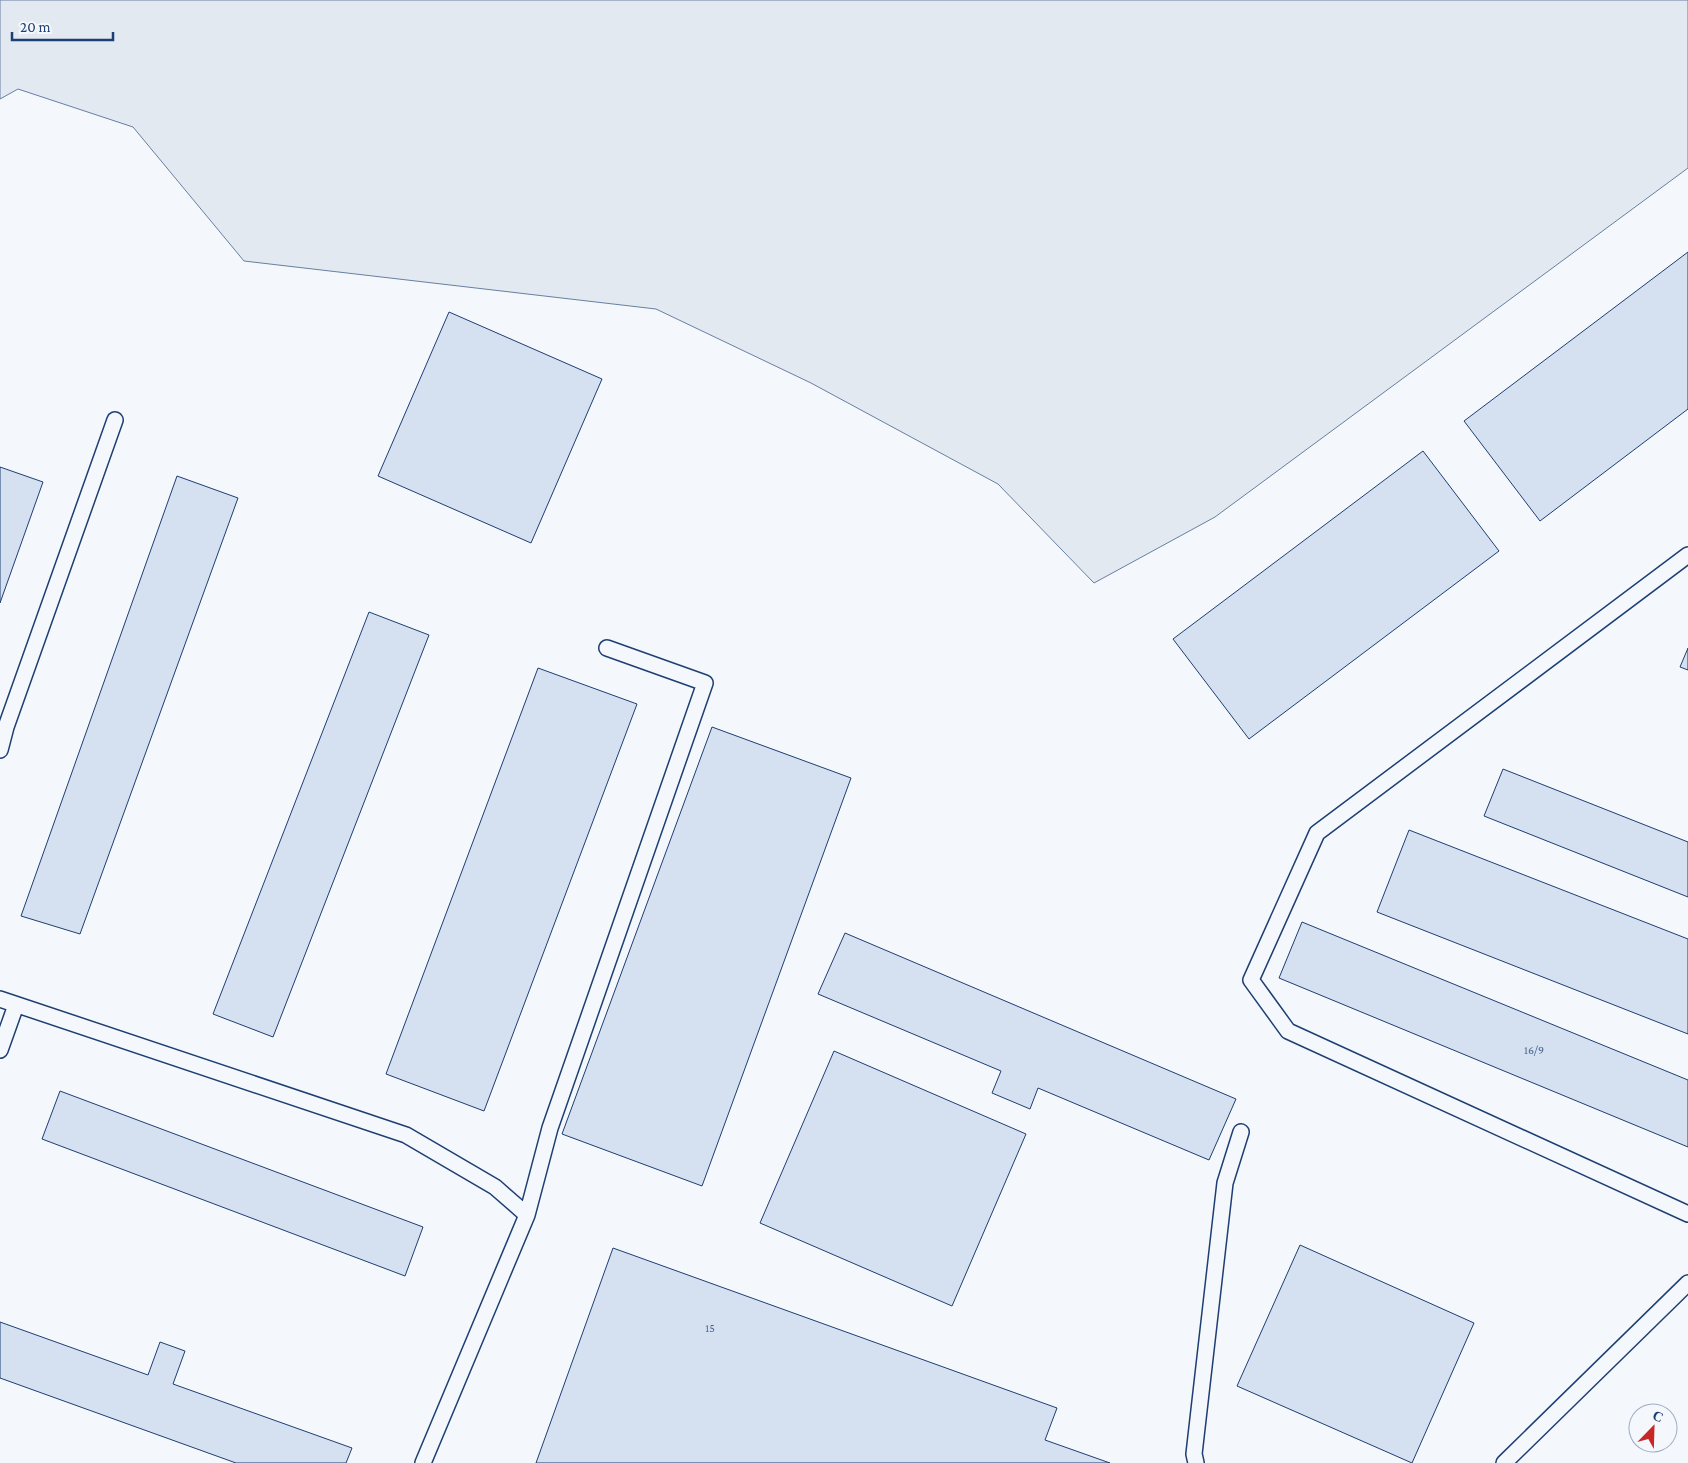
<svg xmlns="http://www.w3.org/2000/svg" width="1688" height="1463" viewBox="0 0 1688 1463" font-family="'Crimson Pro',serif">
	<style>
		.green { fill: #e3e9f0; stroke: #687fa3 }
		.building { fill: #d5e0f0; stroke: #1d3f73 }
		.lines { fill: none; stroke-linecap: round; stroke-linejoin: round }
		.lane-casing { stroke: #1d3f73; stroke-width: 18 }
		.lane { stroke: #f4f7fb; stroke-width: 15 }
		.labels { text-anchor: middle; dominant-baseline: central; stroke-width: 4; stroke-linejoin: round; paint-order: stroke }
		.number-label { font-size: 12px; fill: #4b6792 }
	</style>
	<rect width="100%" height="100%" fill="#f4f7fb"/>
	<path class="green" d="M0,0H1688V168L1215,517L1094,583L998,484L811,383L656,309L244,261L133,127L18,89L0,99Z"/>
	<path class="building" d="M1688,252V409L1540,521L1464,421Z
		M449,312L602,379L531,543L378,476Z
		M1423,451L1499,551L1249,739L1173,639Z
		M0,467L43,482L0,603Z
		M177,476L238,498L80,934L21,916Z
		M369,612L429,635L273,1037L213,1014Z
		M1688,648V670L1680,667Z
		M538,668L637,704L484,1111L386,1074Z
		M712,727L851,778L702,1186L562,1134Z
		M1503,769L1688,842V897L1484,816Z
		M1409,830L1688,939V1034L1377,912Z
		M1302,922L1688,1080V1147L1279,978Z
		M845,933L1236,1099L1209,1160L1038,1088L1030,1109L992,1093L1001,1071L818,994Z
		M834,1051L1026,1134L952,1306L760,1223Z
		M60,1091L423,1227L405,1276L42,1139Z
		M1300,1245L1474,1323L1412,1463L1237,1386Z
		M613,1248L1057,1408L1045,1440L1110,1463H536Z
		M0,1322L148,1375L160,1342L185,1351L173,1384L352,1448L346,1463H236L0,1378Z"/>
	<g class="lines">
		<g class="lane-casing">
			<path id="lane" d="M1688,555L1317,833L1251,980L1288,1031L1688,1214
				M0,750L6,727L115,420
				M0,999L406,1135L495,1187L527,1215L423,1463
				M0,1050L16,1005
				M527,1215L550,1128L705,683L607,648
				M1196,1463L1194,1454L1225,1183L1241,1132
				M1504,1463L1688,1283"/>
		</g>
		<use href="#lane" class="lane"/>
	</g>
	<g class="labels">
		<g class="number-label">
			<text x="1534" y="1050">16/9</text>
			<text x="710" y="1328">15</text>
		</g>
	</g>
	<g transform="translate(1653 1428) rotate(23)"><circle r="24" fill="#f4f7fb" stroke="#9eadc5"/>
	<path d="M0-4L9 19L0 12L-9 19Z" fill="#c62828"/>
	<text y="-8" font-size="14" font-weight="bold" text-anchor="middle" fill="#1d3f73">С</text>
	</g>
	<path d="M12 32v8h101v-8" fill="none" stroke="#1d3f73" stroke-width="2.5"/>
	<text x="20" y="32" font-size="15" fill="#1d3f73" stroke="#f4f7fb" stroke-width="4" paint-order="stroke">20 m</text>
</svg>
